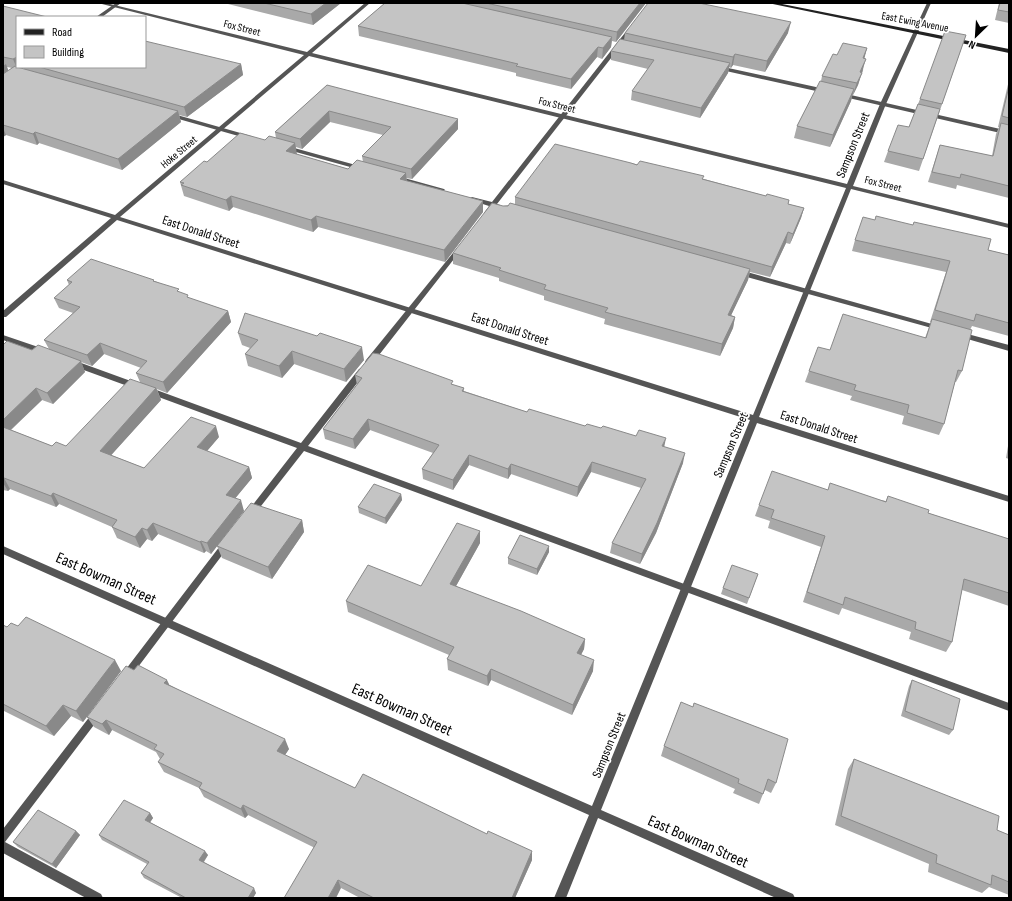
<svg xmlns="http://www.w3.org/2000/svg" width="1012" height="901" viewBox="0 0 1012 901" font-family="'Sofia Sans Condensed',sans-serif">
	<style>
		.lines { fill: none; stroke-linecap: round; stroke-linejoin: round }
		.lane { fill: #555; fill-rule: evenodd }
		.street { fill: #555; fill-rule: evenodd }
		.secondary { fill: #222; fill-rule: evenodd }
		.wall { fill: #a9a9a9; fill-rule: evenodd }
		.shaded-wall { fill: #898989 }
		.building { fill: #c4c4c4; stroke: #898989 }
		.labels { text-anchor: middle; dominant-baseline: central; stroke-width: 3.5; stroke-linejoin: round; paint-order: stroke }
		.far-street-label { font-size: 11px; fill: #000; stroke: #fff }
		.street-label { font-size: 13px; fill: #000; stroke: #fff }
		.near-street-label { font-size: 16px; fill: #000; stroke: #fff }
	</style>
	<rect width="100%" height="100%" fill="#fff"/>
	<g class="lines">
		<path class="lane" d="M116,3H121L102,17H96Z
			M628,29L633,30L497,204L500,205V207H495L489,214H485L484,213L489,206L470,200V198L472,197L492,202Z
			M719,66L825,89L828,91L825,93L717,69V67Z
			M842,93L1009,131V135L840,96L839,95Z
			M170,113L251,136L252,137L249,139L168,116V114Z
			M287,146L363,167L364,168L361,170L285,149L284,148Z
			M397,176L444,189L445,190L442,192L395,179V177Z
			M459,247L461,248V250L372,364H366L365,362L366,360L457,248Z
			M736,270H740L939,326L943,328L939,330L736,274Z
			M957,332H960L1009,345V351L957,336L956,334Z
			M3,335L47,350L48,352L44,355L3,340Z
			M73,360L139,384L140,386L136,389L133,388L70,365L69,363Z
			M362,368L366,371L365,373L308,446L1009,703V711L304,451L254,515H248L247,513L248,511L297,448L145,392L144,390L148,387L151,388L301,443L359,369Z
			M226,540L229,542L230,544L229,546L129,679L126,680L123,679L121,676L123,673L223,542Z
			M97,709L100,711L102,714L100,717L5,842L101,894L103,898H86L3,853V829L94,711Z"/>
		<path class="street" d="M98,3H106L307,52L365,3H370L312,53L847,184L880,104L927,3H931L886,104L853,186L1009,224V228L851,189L759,417L1009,496V502L757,423L601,810L793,894L795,898H776L598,818L566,898H554L589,815L3,554V546L592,806L750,420L117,220L6,317H3V311L111,218L3,184V180L115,215L304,55ZM309,56L846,188L753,415L120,217Z"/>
		<path class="secondary" d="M768,3H777L1009,49V53Z"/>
	</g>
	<path class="wall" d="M228,3H341L313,25L228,4Z
		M385,3H646L616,42L612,41L611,47L602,59L597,57L571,89L516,76V73L359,36L358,26Z
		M999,3H1009V23L995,20Z
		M3,7L17,17V67H21L20,68L24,69L23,67H145L241,64L243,75L187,117L179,115L181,122L122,170L39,143L37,145L6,135L3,137ZM7,67L12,68L8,71Z
		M625,33H788L765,72L733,65L731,68L729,67L728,73L700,118L631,100L632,91L648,69L611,60V51L624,40Z
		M966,35L919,171L884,162L888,151L909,127L920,99Z
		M867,48L864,58L863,71L861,76L858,85L853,95H852L851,101L830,147L794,138L797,126L821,81L822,76L837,55Z
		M1009,80V198L957,185L956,189L928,182L940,145L992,156L996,134L999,127H998Z
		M327,85L458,129L412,179L406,178L407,181L483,201V212L445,262L318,227L313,232L233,207L229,211L184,196L180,182L207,162L265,140L276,138L275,132ZM330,122L383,135L362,156L363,162L348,169L296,154V147L302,149Z
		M631,163L704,179L766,196L789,200L788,204L804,208L801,218L790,244L786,243L770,277L750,272L748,280L731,315L735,317L733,328L720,356L604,324L605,319L544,300V296L499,281V278L453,264V253L503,206L515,204V197Z
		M855,240L988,250L1009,255V336L972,326L970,330L962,371L956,382H955L944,424L939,435L902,424L904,416L850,400L852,396L805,382L809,371L830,350L925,338L931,322H930L946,272L852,251Z
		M67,280L155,281L179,292L189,298L228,311L231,322L167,393L157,389L161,400L111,455L144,468L219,437L207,451L249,467L252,478L235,498L244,511L211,554L206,551L204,553L158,534L152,541L147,539L140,548L117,538L112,527L59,504L56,507L10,489L8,491L3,490V345L32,350L49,349L44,340L73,313L59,308L54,298L69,285ZM104,354L141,368L136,373L140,382L66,446H52L11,430L42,400L53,404L85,372L81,362L92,366Z
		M238,333L364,360L346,382L294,364L282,378L248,366L245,354L250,348L242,345Z
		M355,375L453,385L464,388V391L527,412L585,426L664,447L683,463L656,533L640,564L610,553L612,543L641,488L591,472L577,497L511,474L508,479L469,465L453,490L423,479L422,469L433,453L370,430L355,449L325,439L323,429L357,385Z
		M1009,440V459L1006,458Z
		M828,490L886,501L888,496L928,513L1009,539V606L962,590L952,642L946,652L909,639L911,632L842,608L839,615L803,602L821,547L768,528L770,521L755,516L759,505Z
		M401,494L402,500L386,524L359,513L358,507Z
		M302,520L304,532L272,579L222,558L217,546Z
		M480,531V543L456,586L585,639L584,649L581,655L593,671L572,715L491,680L488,686L448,670L447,659L449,655L348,612L346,601L421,586Z
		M549,546V552L537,575L508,564V558Z
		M758,574L747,604L721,594L723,588Z
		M3,625L7,627L121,671L83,722L71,716L54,736L4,711L3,709Z
		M912,680L953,730L949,735L901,716L909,686Z
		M170,685L289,749L285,755L355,788L532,860L515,898H360L341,888L313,847L248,815L245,818L204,797L199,788L164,772L158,762L160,759L156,752L112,730L109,735L94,727L87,717Z
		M681,702L776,783L771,793L765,790L763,794L759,804L733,793L735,789L661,756L664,746Z
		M854,759L997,830L1009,835V895L989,887L982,893L928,872L929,864L835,825L848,769Z
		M150,813L153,818L150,822L208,855L204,862L256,893L253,898H182L144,878L141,873L147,864L102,840L99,835Z
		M76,831L80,835L56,868L18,847L13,842Z"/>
	<path class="shaded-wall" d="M326,3H341L313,25L311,14Z
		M640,3H646L616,42L617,32Z
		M791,22L788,33L765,72L767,61Z
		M612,37L611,47L602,59L603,48Z
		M598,47L597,57L571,89V79Z
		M867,48L864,60L863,58Z
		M735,54L733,65L731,68L733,57Z
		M17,57V67H21L17,69L13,59Z
		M866,59L858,85L853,95L860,72Z
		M730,63L728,73L700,118L701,108Z
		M6,64L10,75L3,79V66Z
		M241,64L243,75L187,117L184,107Z
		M854,89L851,101L830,147L833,135Z
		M178,111L181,122L122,170L118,159Z
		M329,111L330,122L302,149L300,139Z
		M458,119V129L412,179L411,169Z
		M3,128L6,135L3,137Z
		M35,132L39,143L37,145L33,134Z
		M295,143L297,154L288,162L286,151Z
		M406,173L407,184L400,179Z
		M231,196L233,207L229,211L226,200Z
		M483,201V212L445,262L444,250Z
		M804,208L801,218L790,244L793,234Z
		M316,216L318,227L313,232L311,220Z
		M788,232L786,243L770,277L772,267Z
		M750,269L748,280L726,326L728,315Z
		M228,311L231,322L167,393L163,382Z
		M735,317L733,328L720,356L722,344Z
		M100,343L104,354L92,366L87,355Z
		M362,347L364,360L346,382L344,369Z
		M292,351L294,364L282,378L279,366Z
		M81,361L85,372L53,404L47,393Z
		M36,388L42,400L4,436L3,433V420Z
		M156,388L161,400L105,462L100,451Z
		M368,419L370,430L355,449L353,439Z
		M216,426L219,437L201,458L197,447Z
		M666,438L664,448L662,446Z
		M685,453L683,463L656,533L640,564L642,554Z
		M469,455V465L453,490V480Z
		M592,462L591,472L577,497L578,487Z
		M511,464V474L508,479V469Z
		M249,467L252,478L229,506L226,495Z
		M4,478L10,489L8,491L3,483V479Z
		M53,493L59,504L56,507L51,496Z
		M401,494L402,500L386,524L385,518Z
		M241,500L244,511L211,554L207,543Z
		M302,520L304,532L272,579L268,567Z
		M153,523L158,534L152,541L147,530Z
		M142,528L147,539L140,548L135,537Z
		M480,531V543L451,595L450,584Z
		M201,541L206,551L204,553L200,542Z
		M549,546V552L537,575V569Z
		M585,639L584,649L576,664L577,653Z
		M115,660L121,671L83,722L76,711Z
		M594,660L593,671L572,715L573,705Z
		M491,669V680L488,686L487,676Z
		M167,680L172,690L164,683Z
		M63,705L71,716L54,736L46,726Z
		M106,720L112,730L109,735L102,724Z
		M285,739L289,749L281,761L277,751Z
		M243,805L248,815L245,818L241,809Z
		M150,813L153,818L149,824L145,820Z
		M76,831L80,835L56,868L52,864Z
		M205,851L208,855L202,864L199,860Z
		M532,851V860L515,898H512Z
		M338,880L341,888L336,898H328Z
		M254,888L256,893L253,898H248Z"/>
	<path class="building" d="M264,3H326L311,14Z
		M385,3H462L612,37L603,48L598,47L571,79L516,66L518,64L358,26Z
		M486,3H640L617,32Z
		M648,3H699L791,22L767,61L735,54L733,57L625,33Z
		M1000,3H1009V12L998,10Z
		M3,6L47,17H17V57L13,59L3,57Z
		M945,31L966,35L942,104L920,99Z
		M620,39L730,63L701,108L632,91L654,60L611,51Z
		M145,41L241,64L184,107L39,67H145Z
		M843,43L867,48L863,58L866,59L860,72L862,73L857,83L822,76L833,54L837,55Z
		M15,66L17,67L178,111L118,159L35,132L33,134L3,125V74Z
		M820,81L854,89L833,135L797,126Z
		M327,85L458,119L411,169L362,156L391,127L329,111L300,139L275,132Z
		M1009,86V118L1002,116Z
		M918,104L940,109L923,159L888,151L898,125L909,127Z
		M1001,123L1009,125V186L961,174L960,178L932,172L940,145L993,156Z
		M240,133L265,140L269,136L295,143L286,151L348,169L357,160L406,173L400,179L483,201L444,250L316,216L311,220L231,196L226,200L181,185L184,183L180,182L204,161L207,162Z
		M555,144L631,163L637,165L640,161L704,176L702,179L766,196L767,194L789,200L788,204L804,208L793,234L788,232L772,267L515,197Z
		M492,203L503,206H508L510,203L750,269L728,315L735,317L722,344L605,312L608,308L544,289L546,285L499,270L501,268L453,253Z
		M876,216L913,225L914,222L991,239L988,250L1009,255V323L976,314L974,321L935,310L950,261L855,240L863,217L875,220Z
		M91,259L154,280L153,281L179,289L177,291L188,295L187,297L228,311L163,382L136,373L147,361L100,343L87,355L44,340L80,307L54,298L72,282L67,280Z
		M245,313L317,336L320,333L362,347L344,369L292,351L279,366L245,354L258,340L238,333Z
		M843,314L926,338L932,319L972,330L962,371L958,370L944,424L907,413L909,405L854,390L856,385L809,371L818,347L830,350Z
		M7,341L32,350L38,345L81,361L47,393L36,388L3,420V345Z
		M373,353L379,354L453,381L451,384L464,388L462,391L527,412L529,409L585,426L587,424L601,428L603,426L636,436L639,430L666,438L662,446L685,453L657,523L642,554L612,543L646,479L592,462L578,487L511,464L508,469L469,455L453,480L422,469L439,445L368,419L353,439L323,429L362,378L355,375Z
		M130,379L156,388L100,451L144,468L191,417L216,426L197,447L249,467L226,495L241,500L207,543L201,541L200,542L153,523L147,530L142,528L135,537L112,527L117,520L53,493L51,496L4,478L3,479V427L52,446L56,442L66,446Z
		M772,471L828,490L830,483L886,502L888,496L929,510L928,513L1009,539V593L964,579L952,642L915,629L916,622L845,597L843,605L807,592L825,536L771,518L774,510L759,505Z
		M374,484L401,494L385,518L358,507Z
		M251,503L302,520L268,567L217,546Z
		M457,523L480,531L450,584L521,611L585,639L577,653L594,660L573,705L491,669L487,676L447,659L454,647L346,601L368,565L421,586Z
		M520,535L549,546L537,569L508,558Z
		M732,565L758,574L749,598L723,588Z
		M26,617L115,660L76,711L63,705L46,726L3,704V625L7,627L11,623L18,626Z
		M138,665L167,680L164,683L285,739L277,751L355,788L363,774L487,834L488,831L532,851L512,898H374L338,880L328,898H284L317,842L243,805L241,809L199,788L202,783L158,762L164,754L154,749L157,745L106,720L102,724L87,717L126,666L134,670Z
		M912,680L960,699L953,730L905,711Z
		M681,702L693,707L694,703L788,739L776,783L768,779L763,794L738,783L739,779L664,746Z
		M854,759L999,816L997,830L1009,835V882L992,875L991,885L936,863L937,855L841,816Z
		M124,800L150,813L145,820L205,851L199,860L254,888L248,898H186L141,873L149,862L99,835Z
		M38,810L76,831L52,864L13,842Z"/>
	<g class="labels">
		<g class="far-street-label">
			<text transform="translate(915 22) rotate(11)">East Ewing Avenue</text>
			<text transform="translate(242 28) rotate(14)">Fox Street</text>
			<text transform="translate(557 105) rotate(14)">Fox Street</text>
			<text transform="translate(179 152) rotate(-40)">Hoke Street</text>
			<text transform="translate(883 184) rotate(14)">Fox Street</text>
		</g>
		<g class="street-label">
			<text transform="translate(853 145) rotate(-68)">Sampson Street</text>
			<text transform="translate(201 232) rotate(18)">East Donald Street</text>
			<text transform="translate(510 329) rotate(18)">East Donald Street</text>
			<text transform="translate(819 427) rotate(18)">East Donald Street</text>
			<text transform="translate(731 445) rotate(-67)">Sampson Street</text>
			<text transform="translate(609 745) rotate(-68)">Sampson Street</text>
		</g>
		<g class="near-street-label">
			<text transform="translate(106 579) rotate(24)">East Bowman Street</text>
			<text transform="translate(402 710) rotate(24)">East Bowman Street</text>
			<text transform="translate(698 842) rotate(24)">East Bowman Street</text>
		</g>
	</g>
	<rect width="1012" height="901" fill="none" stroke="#000000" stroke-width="8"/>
	<rect x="16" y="16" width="130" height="52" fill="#ffffff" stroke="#999999"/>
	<rect x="24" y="29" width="20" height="6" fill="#222222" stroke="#999999"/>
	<text x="52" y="36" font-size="12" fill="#000000">Road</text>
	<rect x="24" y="46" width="20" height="12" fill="#c4c4c4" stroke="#999999"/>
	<text x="52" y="56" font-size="12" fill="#000000">Building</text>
	<g transform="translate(976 36) rotate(205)" stroke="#ffffff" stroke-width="3" paint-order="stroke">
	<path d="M0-3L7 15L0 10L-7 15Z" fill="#000000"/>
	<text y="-6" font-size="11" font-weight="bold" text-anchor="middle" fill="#000000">N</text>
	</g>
</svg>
